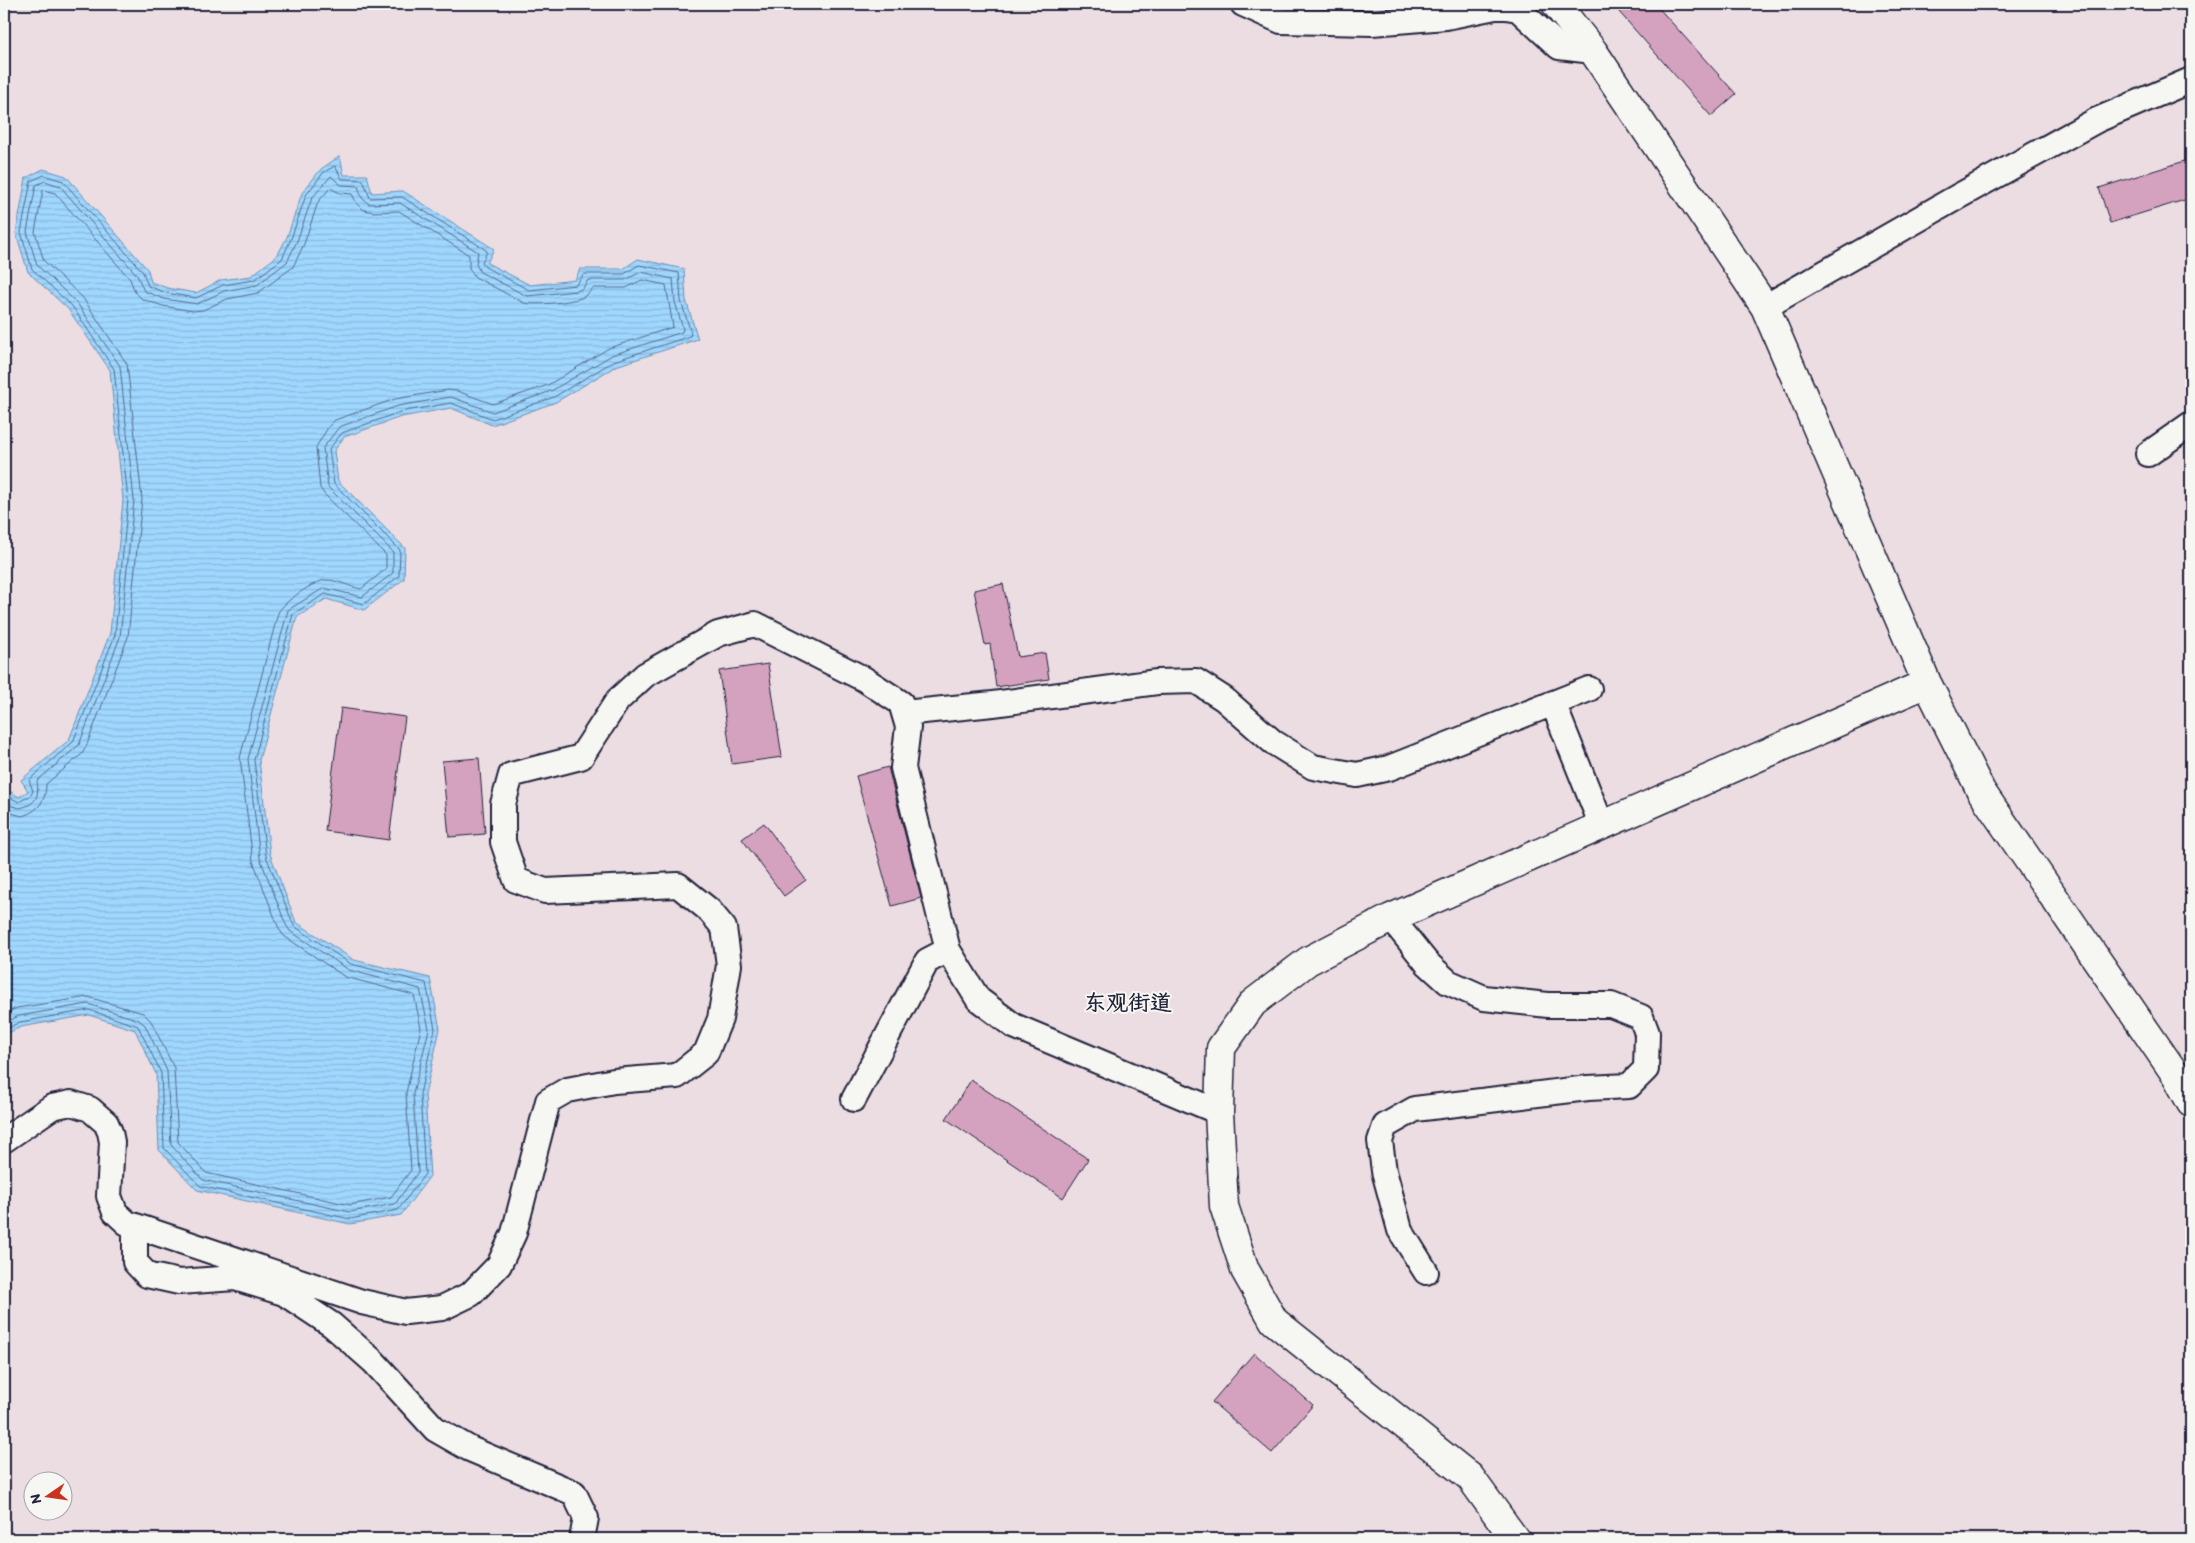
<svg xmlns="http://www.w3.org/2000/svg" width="2195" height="1543" viewBox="0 0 2195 1543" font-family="Itim,'LXGW WenKai TC',sans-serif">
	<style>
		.water { fill: url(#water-rules); stroke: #6d8fb1 }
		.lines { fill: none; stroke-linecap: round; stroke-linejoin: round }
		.shore { stroke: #546a89; stroke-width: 1 }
		.building { fill: #d4a2bf; stroke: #22223b }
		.minor-casing { stroke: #22223b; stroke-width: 28 }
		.major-casing { stroke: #22223b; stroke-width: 31 }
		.minor { stroke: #f6f6f2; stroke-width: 24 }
		.major { stroke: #f6f6f2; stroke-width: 28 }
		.labels { text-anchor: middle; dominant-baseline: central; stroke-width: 4; stroke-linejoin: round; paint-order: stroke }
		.district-label { font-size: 22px; font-weight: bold; fill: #22223b; stroke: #f6f6f2 }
	</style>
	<defs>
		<pattern id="water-rules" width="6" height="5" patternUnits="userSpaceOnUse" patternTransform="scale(1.25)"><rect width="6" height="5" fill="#9fd7ff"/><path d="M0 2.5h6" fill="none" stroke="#89b8db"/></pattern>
	</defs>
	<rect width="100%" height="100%" fill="#ecdde3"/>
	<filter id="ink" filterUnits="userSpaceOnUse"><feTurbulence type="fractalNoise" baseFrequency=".02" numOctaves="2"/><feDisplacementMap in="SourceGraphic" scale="10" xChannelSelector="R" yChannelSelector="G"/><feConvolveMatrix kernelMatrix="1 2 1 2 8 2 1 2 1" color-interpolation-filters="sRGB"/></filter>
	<g filter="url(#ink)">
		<path class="water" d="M340,156L344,175H367L372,193L403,191L494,249L487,263L530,285L575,280L580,269H623L638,259L684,269L686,300L698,339L616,366L556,402L492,425L451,408L401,417L344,437L334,451L338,481L405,548L404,579L364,610L326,599L297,617L259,760L270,854L296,922L354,960L430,978L440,1029L425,1095L430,1176L401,1215L350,1224L197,1190L159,1150L156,1074L135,1030L89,1015L21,1027L4,1035V817L6,816L4,813V794L8,790L19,797L28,791L21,780L69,740L110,633L123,500L110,370L68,309L28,272L16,233L26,178L43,169L66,176L148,270L151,282L167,288L196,293L221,280L251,276L277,256L287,237L302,193L321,169Z"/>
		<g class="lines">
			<path class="shore" d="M4,798L9,797L19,802L31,795L33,791L29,780L73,742L115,635L128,500L114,369L72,306L32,269L21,232L31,181L44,175L63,181L143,272L148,286L166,293L196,298L223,285L254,280L282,259L291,239L306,195L324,172L335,166L342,179L363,180L370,198L402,197L486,250L487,252L482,262L485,267L529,290L576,285L584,274H624L639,265L679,273L681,301L691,333L690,336L614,361L554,397L493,419L451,403L400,412L342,433L329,449L334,484L400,550L399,576L364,604L325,594L293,614L254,760L266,856L294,926L351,964L426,983L435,1029L420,1094L425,1174L398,1210L350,1219L200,1186L164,1148L161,1073L138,1026L89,1010L20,1022L4,1030
				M4,804L20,808C37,804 39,796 37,781L79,745L120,637L134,500L120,366L77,303L37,265L27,232L36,185L45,181L60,186L137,275L144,291L164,299L197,304L224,291L257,285L287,262L297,241L312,198L331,176L341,185L358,186L362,198L369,204L400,203L478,252L476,264L480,272L527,296L577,291L583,288L588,280H625L641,272L673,279L675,302L683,329L682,332L612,355L551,391L493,412L451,397L398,406L339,427L323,448L328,487L393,552V573L362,597L324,588L288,610L248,759L260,858L286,925L290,931L349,970L420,989L429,1029L413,1094L418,1172L395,1204L350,1212L203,1180L171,1145L167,1071L145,1025L139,1020L88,1004L19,1016L4,1023
				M4,811L22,816C39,811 46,800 46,784L82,754L86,747L128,637L142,499L127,364L83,298L44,261L35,232L43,190L55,193L130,279L135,292L142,299L163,306L193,311L203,310L227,299L258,293L293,267L304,244L318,202L330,188L340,193L352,194L357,204L364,210L374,212L399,211L469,255V268L475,277L524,303C536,306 569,302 581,298C586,296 590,292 593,288H626L642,280L666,285L673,327L609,348L548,385L493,404L457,391L448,390L395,399L335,420L329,426L316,447L320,488L325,495L386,555V569L361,589C350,587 338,580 326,580C314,581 283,602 278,613L240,758L253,861L279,929L284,936L345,977L414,995L421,1028L406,1093L411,1170L391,1197L350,1205L206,1173L178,1142L174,1068L151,1021L143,1013L88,997L17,1008L4,1014"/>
		</g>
		<path class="building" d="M1612,4H1655L1736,94L1711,116Z
			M2191,159V198L2110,223L2099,188Z
			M1003,584L1018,657L1045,653L1049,679L996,687L990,644L985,645L974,590Z
			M768,664L782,757L732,764L719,671Z
			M341,708L405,717L389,840L325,831Z
			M479,758L485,834L449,837L442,761Z
			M888,767L921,898L892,906L856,776Z
			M764,823L806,880L784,896L742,839Z
			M971,1080L1088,1159L1063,1198L946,1119Z
			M1254,1353L1313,1405L1272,1453L1212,1402Z"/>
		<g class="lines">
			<g class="minor-casing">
				<path id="minor" d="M1243,4L1281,21L1372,23L1446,17L1500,6L1518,9L1559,47L1593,51
					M1765,307L1959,196L2097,120L2191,80
					M2148,454L2191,424
					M1553,703L1602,826
					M904,713L993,704L1157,682L1196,681L1224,699L1273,742L1313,767L1357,775L1389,768L1589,689
					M1391,918L1427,963L1448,982L1484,998L1548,1005H1611L1641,1017L1647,1033L1646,1069L1629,1086L1588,1088L1415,1109L1385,1126L1380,1141L1384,1171L1400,1230L1426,1272
					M854,1099L927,961L948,950
					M4,1140L52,1107L71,1103L90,1109L106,1123L110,1132L112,1142L109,1196L115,1212L127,1223L362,1302L406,1312L442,1308L471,1294L499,1265L514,1233L548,1101L567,1090L614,1081L677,1076L706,1053L720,1019L729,965L724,928L709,910L678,885L545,891L516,880L503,842V804L511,775L581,757L618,700L645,675L718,634L755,624L864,679L901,703L908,727L903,768L948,950L978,999L1014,1026L1219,1112
					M135,1226V1262L147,1275L179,1282L235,1278L284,1293L332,1325L374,1362L435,1429L470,1449L574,1493L586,1518L582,1539"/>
			</g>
			<g class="major-casing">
				<path id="major" d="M1556,4L1593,51L1765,307L1927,683L1981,791L2176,1075L2191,1103
					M1515,1539L1470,1477L1274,1321L1245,1270L1224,1206L1219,1112L1221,1048L1253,1003L1308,961L1391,918L1927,683"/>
			</g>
			<use href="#minor" class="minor"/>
			<use href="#major" class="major"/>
		</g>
	</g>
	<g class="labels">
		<g class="district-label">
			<text x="1128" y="1002">东观街道</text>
		</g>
	</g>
	<rect width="2195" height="1543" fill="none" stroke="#f6f6f2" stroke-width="20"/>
	<rect x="10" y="10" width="2175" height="1523" fill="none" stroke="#22223b" stroke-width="2" filter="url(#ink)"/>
	<g transform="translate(48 1496) rotate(257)"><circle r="24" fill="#f6f6f2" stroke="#a1a1a9"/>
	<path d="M0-4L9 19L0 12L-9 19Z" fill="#c8321e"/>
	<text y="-8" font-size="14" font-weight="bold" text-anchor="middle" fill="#22223b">N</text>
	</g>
</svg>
